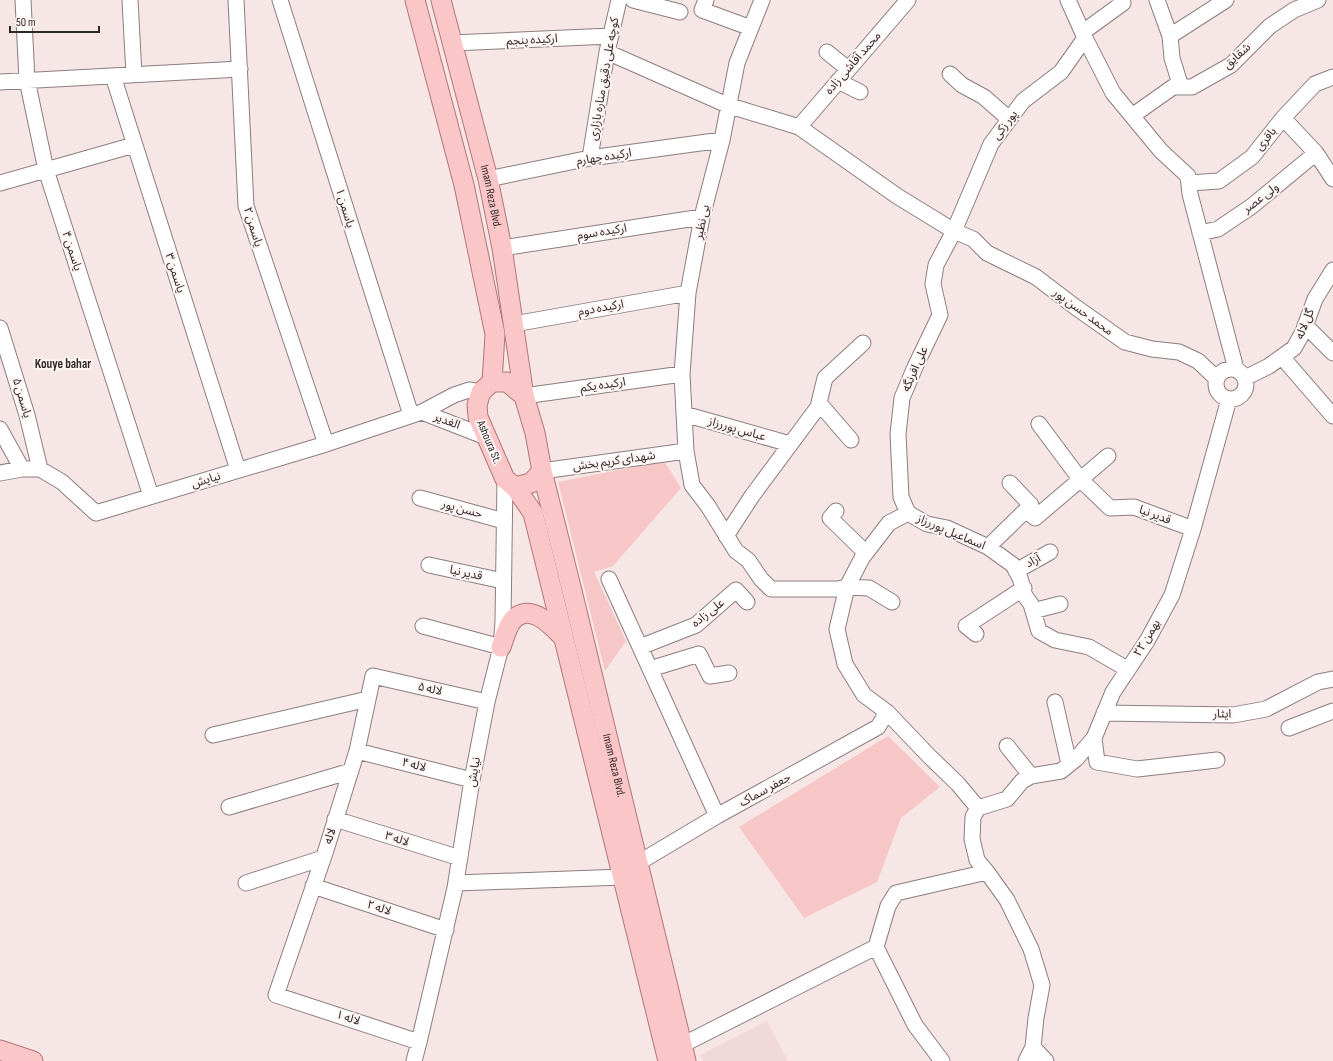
<svg xmlns="http://www.w3.org/2000/svg" width="1333" height="1061" viewBox="0 0 1333 1061" font-family="'Sofia Sans Condensed','Noto Sans Arabic',sans-serif">
	<style>
		.built { fill: #f2d9d9 }
		.green { fill: #f7c6c6 }
		.lines { fill: none; stroke-linecap: round; stroke-linejoin: round }
		.minor-casing { stroke: #8c7e7e; stroke-width: 17 }
		.major-casing { stroke: #b17678; stroke-width: 21 }
		.minor { stroke: #fff; stroke-width: 15 }
		.major { stroke: #fbc6c8; stroke-width: 19 }
		.labels { text-anchor: middle; dominant-baseline: central; stroke-width: 4; stroke-linejoin: round; paint-order: stroke }
		.street-label { font-size: 12px; fill: #2e2828; stroke: #fff5f5 }
		.neighbourhood-label { font-size: 13px; font-weight: bold; fill: #2e2828; stroke: #fff5f5 }
	</style>
	<rect width="100%" height="100%" fill="#f6e7e6"/>
	<path class="built" d="M767,1021L788,1061H703L700,1055Z"/>
	<path class="green" d="M664,461L681,488L613,566L594,572L626,641L605,671L558,482Z
		M888,736L940,787L901,818L877,882L804,918L739,827Z"/>
	<g class="lines">
		<g class="minor-casing">
			<path id="minor" d="M23,0L27,80L46,170L151,496
				M130,0L134,75
				M236,0L246,206L326,444
				M280,0L411,415
				M633,0L680,12
				M706,0L702,10L751,28
				M762,0L737,63L722,140L702,217L688,293L682,374L686,451L692,485L708,506L736,551L748,560L761,579L771,589H838L847,587L869,588L892,602
				M1068,0L1085,38L1113,93L1161,151L1188,176L1190,194L1236,369
				M1157,0L1170,36L1226,0
				M1083,32L1123,3L1121,0
				M1170,36L1172,58L1181,87
				M452,43L611,36
				M607,52L727,105L799,127L897,196L954,231L973,239L987,253L1036,277L1074,306L1125,342L1152,349L1179,352L1198,361L1217,379
				M827,52L848,69
				M950,74L962,85L984,97L1009,119
				M113,76L238,470
				M838,81L860,92
				M0,82L240,69
				M1132,116L1173,87H1192L1231,65L1270,26L1294,10L1318,0
				M1283,118L1316,153L1333,179
				M799,127L908,0
				M590,158L607,52L619,0
				M488,179L590,158L722,140
				M0,183L134,145
				M1189,183L1219,181L1252,157L1283,118L1315,84L1333,77
				M1200,233L1218,229L1252,206L1316,153
				M502,248L702,217
				M514,324L688,293
				M1305,325L1333,353
				M0,328L27,415L40,469
				M1282,357L1333,416
				M1216 384a15 15 0 1 1 30 0a15 15 0 1 1-30 0Z
				M1245,378L1269,366L1294,348L1303,332L1315,299L1333,270
				M524,396L682,374
				M819,403L851,440
				M422,412L486,437
				M684,414L790,444
				M1039,424L1080,479L1110,508L1134,507L1193,529
				M0,429L22,469
				M542,471L686,451
				M0,473L22,469H40L62,482L96,513L326,444L422,412L454,395L469,390L481,392
				M1010,483L1031,505L1026,510
				M420,498L504,521
				M836,511L830,518L866,553
				M908,513L889,523L862,558L847,587L837,629L845,664L864,695L887,712L928,755L958,784L978,808L973,817L972,839L977,860L987,872L1007,900L1031,949L1042,985L1036,1018L1033,1047L1026,1061
				M908,513L901,497L898,434L902,398L915,367L940,315L933,284L936,265L954,231L991,144L1023,101L1061,72L1085,38
				M908,513L927,524L947,528L988,547L1013,565L1020,578L1025,596L1031,604L1039,631L1055,640L1089,647L1127,669
				M726,536L752,496L818,407L825,378L863,343
				M988,547L1026,510L1035,518L1108,456
				M429,565L503,581
				M1016,571L1050,552
				M609,579L717,816
				M1033,611L1060,604
				M423,626L501,647
				M976,634L966,626L1024,588
				M640,647L696,625L736,590L747,602
				M650,669L699,654L710,676L729,673
				M1055,702L1069,764
				M1104,713L1233,715L1266,709L1318,682L1333,679
				M1289,728L1333,711
				M213,735L368,699
				M1094,738L1097,762L1137,769L1217,760
				M1007,746L1031,776
				M357,751L472,780
				M229,807L351,771
				M978,808L1007,799L1022,781L1031,776L1061,771L1076,759L1094,738L1113,692L1147,641L1172,595L1193,529L1229,399
				M335,819L460,858
				M638,863L717,816L878,727L887,712
				M246,883L323,858
				M456,883L623,877
				M313,886L446,930
				M876,947L888,906L896,893L987,872
				M419,1042L276,995L326,850L357,751L373,676L487,702
				M682,1045L876,947L915,1025L942,1061
				M1033,1047L1046,1061
				M414,1061L419,1042L455,888L472,780L487,702L501,647L503,622L505,479"/>
		</g>
		<g class="major-casing">
			<g id="major">
				<path d="M415,0L464,185L495,334L492,382"/>
				<path id="s1" d="M441,0L488,179L502,248L524,396"/>
				<path id="s2" d="M542,471L531,483L515,487L505,479L478,417L477,405L481,392L492,382H507L524,396L535,433L542,471L573,595L686,1061"/>
				<path d="M515,487L533,513L668,1061"/>
				<path d="M501,647C504,639 507,627 512,621C529,601 550,624 563,637"/>
				<path d="M0,1050L33,1061"/>
			</g>
		</g>
		<use href="#minor" class="minor"/>
		<use href="#major" class="major"/>
	</g>
	<g class="labels">
		<g class="street-label">
			<text transform="translate(532 40) rotate(-3)">ارکیده پنجم</text>
			<text transform="translate(1237 56) rotate(-41)">شقایق</text>
			<text transform="translate(853 63) rotate(-49)">محمد آقاشی زاده</text>
			<text transform="translate(604 79) rotate(-80)">کوچه علی دقیق مناره بازاری</text>
			<text transform="translate(1005 125) rotate(-53)">پور زکی</text>
			<text transform="translate(1266 139) rotate(-51)">باقری</text>
			<text transform="translate(604 157) rotate(-9)">ارکیده چهارم</text>
			<text stroke="none"><textPath href="#s1" startOffset="203">Imam Reza Blvd.</textPath></text>
			<text transform="translate(1261 198) rotate(-37)">ولی عصر</text>
			<text transform="translate(345 208) rotate(73)">یاسمن ۱</text>
			<text transform="translate(702 222) rotate(-78)">بی نظیر</text>
			<text transform="translate(253 227) rotate(73)">یاسمن ۲</text>
			<text transform="translate(602 232) rotate(-9)">ارکیده سوم</text>
			<text transform="translate(72 251) rotate(72)">یاسمن ۴</text>
			<text transform="translate(175 273) rotate(72)">یاسمن ۳</text>
			<text transform="translate(601 308) rotate(-10)">ارکیده دوم</text>
			<text transform="translate(1083 312) rotate(36)">محمد حسن پور</text>
			<text transform="translate(1305 324) rotate(-68)">گل لاله</text>
			<text transform="translate(915 369) rotate(-66)">علی افرنگه</text>
			<text transform="translate(603 385) rotate(-8)">ارکیده یکم</text>
			<text transform="translate(22 398) rotate(73)">یاسمن ۵</text>
			<text transform="translate(447 421) rotate(21)">الغدیر</text>
			<text transform="translate(737 429) rotate(16)">عباس پوررزاز</text>
			<text transform="translate(489 442) rotate(67)">Ashoura St.</text>
			<text transform="translate(614 461) rotate(-8)">شهدای کریم بخش</text>
			<text transform="translate(206 480) rotate(-17)">نیایش</text>
			<text transform="translate(462 509) rotate(15)">حسن پور</text>
			<text transform="translate(1155 515) rotate(20)">قدیر نیا</text>
			<text transform="translate(951 532) rotate(23)">اسماعیل پوررزاز</text>
			<text transform="translate(1033 561) rotate(-29)">آزاد</text>
			<text transform="translate(466 573) rotate(12)">قدیر نیا</text>
			<text transform="translate(708 613) rotate(-38)">علی زاده</text>
			<text transform="translate(1147 638) rotate(-59)">۲۲ بهمن</text>
			<text transform="translate(430 689) rotate(13)">لاله ۵</text>
			<text transform="translate(1222 714) rotate(-1)">ایثار</text>
			<text transform="translate(414 765) rotate(14)">لاله ۴</text>
			<text stroke="none"><textPath href="#s2" startOffset="571">Imam Reza Blvd.</textPath></text>
			<text transform="translate(474 772) rotate(-80)">نیایش</text>
			<text transform="translate(765 790) rotate(-29)">جعفر سماک</text>
			<text transform="translate(330 836) rotate(-73)">لاله</text>
			<text transform="translate(397 839) rotate(17)">لاله ۳</text>
			<text transform="translate(379 908) rotate(18)">لاله ۲</text>
			<text transform="translate(348 1018) rotate(18)">لاله ۱</text>
		</g>
		<g class="neighbourhood-label">
			<text x="63" y="364">Kouye bahar</text>
		</g>
	</g>
	<path d="M10 26v6h89v-6" fill="none" stroke="#2e2828" stroke-width="2"/>
	<text x="16" y="26" font-size="12" fill="#2e2828" stroke="#fff5f5" stroke-width="3" paint-order="stroke">50 m</text>
</svg>
